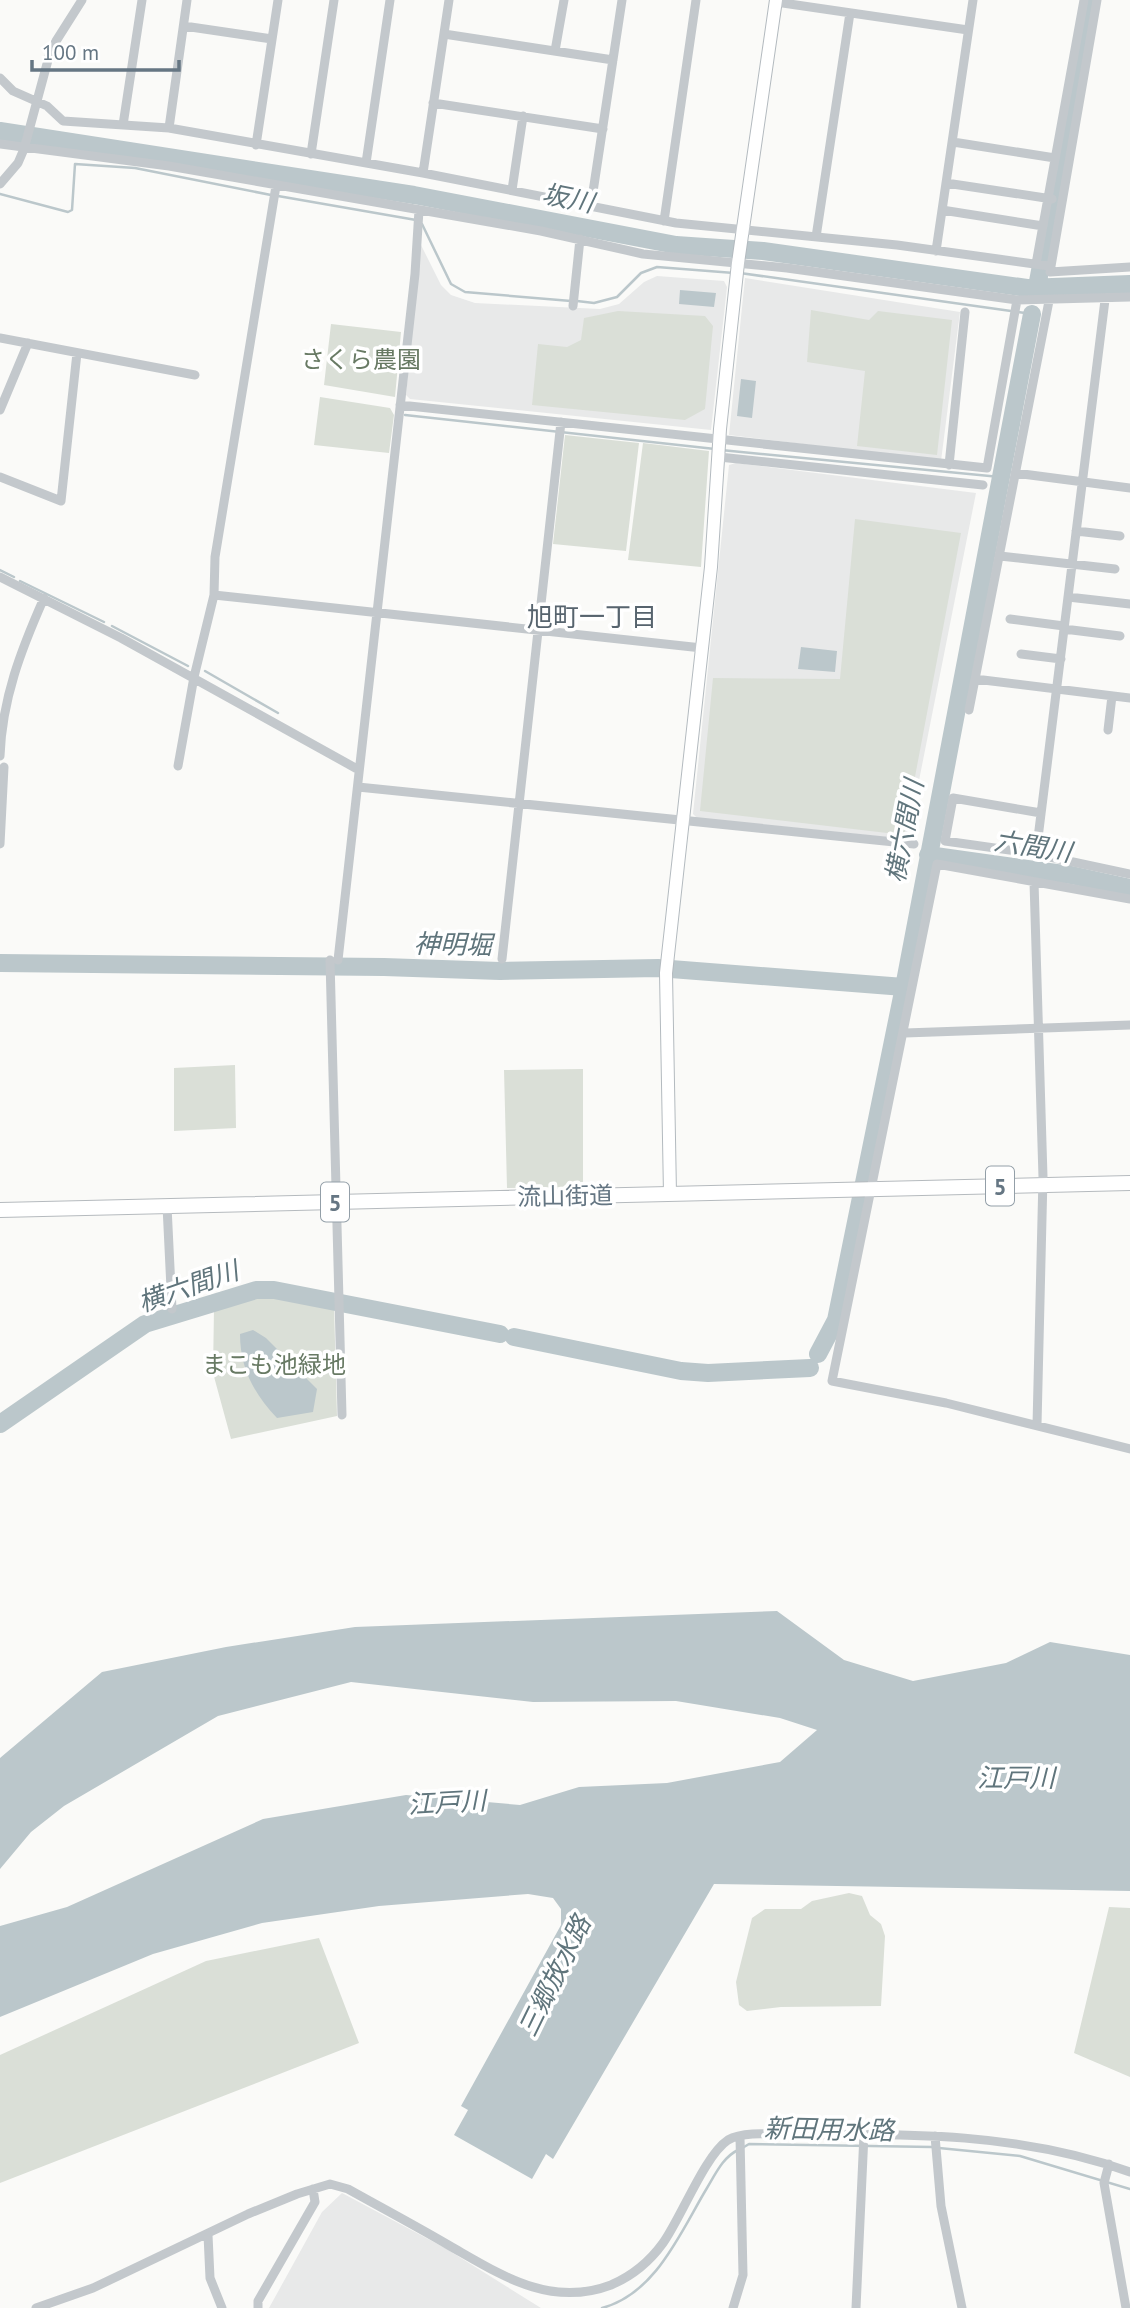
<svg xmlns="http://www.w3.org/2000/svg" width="1130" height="2308" viewBox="0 0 1130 2308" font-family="'PT Sans','Noto Sans JP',sans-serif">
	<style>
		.built { fill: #e8e9e9 }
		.green { fill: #dadfd7 }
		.water { fill: #bbc7cb }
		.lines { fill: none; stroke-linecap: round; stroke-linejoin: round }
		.stream { stroke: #bbc7cb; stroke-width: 2.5 }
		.river { stroke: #bbc7cb; stroke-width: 18 }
		.secondary-casing { stroke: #b3babf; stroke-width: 14 }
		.primary-casing { stroke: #b5babe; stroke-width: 16 }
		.street { stroke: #c3c8cc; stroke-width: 9 }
		.secondary { stroke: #fff; stroke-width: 12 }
		.primary { stroke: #fff; stroke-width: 14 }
		.labels { text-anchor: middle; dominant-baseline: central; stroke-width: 7; stroke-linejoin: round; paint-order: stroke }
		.shield { fill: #fff; stroke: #939fa8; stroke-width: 2 }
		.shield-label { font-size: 23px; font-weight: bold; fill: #657683 }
		.park-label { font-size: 24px; fill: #687a64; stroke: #fff }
		.street-label { font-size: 24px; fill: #657683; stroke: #fff }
		.water-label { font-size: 26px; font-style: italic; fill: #60757c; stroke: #fff }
		.neighbourhood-label { font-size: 26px; fill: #57646e; stroke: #fff }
	</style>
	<rect width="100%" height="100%" fill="#fafaf8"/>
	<path class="built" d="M420,243L441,285L451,295L475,303L600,309L619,304L644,282L657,276L724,281L727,287L711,430L410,399L406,395Z
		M745,278L960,312L941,461L729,435Z
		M736,463L976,493L908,836L905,839L697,818L693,814L729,465Z
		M342,2193L445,2248L541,2308H269L322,2212Z"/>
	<path class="green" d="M811,310L869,320L878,311L952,320L937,455L857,446L865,371L807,362Z
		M618,311L705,316L713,326L705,409L685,420L532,405L538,344L567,347L581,340L584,318Z
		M331,324L401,332L395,397L324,385Z
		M320,397L390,408L394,415L389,453L314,445Z
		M565,435L639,443L626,551L553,544Z
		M643,443L709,451L701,567L628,560Z
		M855,519L961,533L904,835L700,811L713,678L840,679Z
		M235,1065L236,1128L174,1131V1068Z
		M583,1069V1187L507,1188L504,1070Z
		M272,1292L334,1305L337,1416L231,1439L213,1373L214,1308L246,1295Z
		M849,1893L862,1896L870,1915L881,1924L885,1936L881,2006L781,2007L747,2011L739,2005L736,1982L752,1918L765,1909H801L812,1901Z
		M1109,1907L1130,1908V2077L1074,2053Z
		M319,1938L359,2043L0,2183V2055L206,1961Z"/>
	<path class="water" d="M680,290L716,293L714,307L679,304Z
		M741,379L756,381L752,418L737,416Z
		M801,647L837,651L835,672L798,669Z
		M253,1330L266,1338L317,1389L313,1412L277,1418C254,1394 240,1368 240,1334Z
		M777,1611L844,1660L913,1681L1006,1663L1050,1642L1130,1655V1891L714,1884L553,2159L546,2154L532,2179L454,2135L468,2110L461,2106L561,1925V1909L553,1898L528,1894L379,1906L262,1923L153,1954L0,2017V1926L67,1907L263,1819L406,1795L520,1805L579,1787L667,1783L780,1762L817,1730L780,1718L676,1701L533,1702L351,1682L218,1716L64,1806L31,1832L0,1869V1758L102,1672L226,1647L355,1627Z"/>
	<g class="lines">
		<path class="stream" d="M0,194L68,212L72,210L75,164L135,168L271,195
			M278,196L416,220
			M422,224L451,284L465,292L571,301
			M740,273L1011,311
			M577,301L594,303L617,297L641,273L657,267L734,273
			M1018,312L1032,314
			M405,415L715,449
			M721,450L1000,477
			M0,570L14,577
			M20,581L104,622
			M112,626L188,666
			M205,671L278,713
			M744,2147L749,2144L932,2147
			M939,2148L1020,2156L1130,2189
			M602,2308C656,2294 681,2231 707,2188C715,2175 723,2157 738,2150"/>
		<path class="river" d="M0,131L414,195L676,245L763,251L1027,288L1130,284
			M1037,287L1090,0
			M928,855L1071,875L1130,888
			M0,963L384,967L500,971L658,968L904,987
			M514,1337L681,1371L708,1373L810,1368
			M818,1354L836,1320L904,987L1032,314
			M0,1424L145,1324L256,1290H274L500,1334"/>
		<g class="secondary-casing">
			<path id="secondary" d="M670,1194L666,973L711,567L720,429L738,263L776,0"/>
		</g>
		<g class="primary-casing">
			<path id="primary" d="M0,1210L1130,1183"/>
		</g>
		<path class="street" d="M1097,0L1050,272L1130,267
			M776,2L968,30
			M184,26L272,39
			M444,34L613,60
			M555,51L564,0
			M0,78L13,91L47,106L63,121L169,128L423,173L676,223L897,245L1049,266
			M433,103L603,129
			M123,125L142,0
			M169,128L187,0
			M953,142L1055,158
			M0,144L169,166L541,231L643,254L787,268L1017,300L1130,297
			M256,145L278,0
			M311,154L334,0
			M366,163L390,0
			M423,173L449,0
			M946,183L1052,199
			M0,184L18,163L24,149L51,49L82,0
			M512,190L523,116
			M591,205L622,0
			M942,210L1043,226
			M664,221L696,0
			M816,237L850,13
			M936,251L973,0
			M1036,264L1084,0
			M573,306L580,239
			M0,338L195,375
			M400,405L987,468L1017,300
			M0,410L28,343
			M719,457L983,485
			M949,465L965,312
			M1015,473L1130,488
			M0,477L61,501L77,353
			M1076,531L1120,536
			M1000,556L1115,569
			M0,577L121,638L359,770
			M214,595L702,648
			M1068,597L1130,604
			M1010,619L1064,626
			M1064,629L1120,636
			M1021,654L1061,659
			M975,679L1130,698
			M969,710L1049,301
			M1108,730L1112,696
			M0,756C2,699 21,650 44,598
			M178,766L194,677L214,595L215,557L276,186
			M358,787L914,844
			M1041,813L953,798L945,841L1031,853L1130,874
			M0,844L4,767
			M1036,854L1105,300
			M1034,882L1043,1177L1037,1425
			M1130,899L937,864L832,1381L946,1403L1130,1449
			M502,959L561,422
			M330,960L342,1415
			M338,960L415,274L419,210
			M905,1033L1130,1025
			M167,1206L172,1309
			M935,2136L941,2206L962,2308
			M1109,2164L1104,2183L1126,2308
			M208,2235L210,2278L222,2308
			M36,2308L93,2288L248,2214L297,2194L330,2184L348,2189C382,2208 416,2226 450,2246C501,2275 550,2308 611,2285C632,2276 650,2261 663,2243C681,2218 705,2155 728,2140C745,2130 777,2135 796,2135C908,2133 1023,2133 1130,2172
			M258,2308V2301L315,2202L313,2189
			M733,2308L743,2275L740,2137
			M856,2308L864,2134"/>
		<use href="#secondary" class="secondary"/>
		<use href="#primary" class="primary"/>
	</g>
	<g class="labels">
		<g class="shield">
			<rect x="986" y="1166.5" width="28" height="39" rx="5"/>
			<rect x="321" y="1182.5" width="28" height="39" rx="5"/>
		</g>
		<g class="shield-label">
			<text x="1000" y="1186">5</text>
			<text x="335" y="1202">5</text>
		</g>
		<g class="park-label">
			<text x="361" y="359">さくら農園</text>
			<text x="274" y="1364">まこも池緑地</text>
		</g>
		<g class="street-label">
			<text transform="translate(565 1196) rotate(-1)">流山街道</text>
		</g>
		<g class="water-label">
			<text transform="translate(568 198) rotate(11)">坂川</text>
			<text transform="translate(904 831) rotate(-79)">横六間川</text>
			<text transform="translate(1033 846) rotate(9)">六間川</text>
			<text transform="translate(453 944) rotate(1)">神明堀</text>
			<text transform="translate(188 1286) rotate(-19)">横六間川</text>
			<text x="1016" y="1777">江戸川</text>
			<text transform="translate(447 1802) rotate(-3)">江戸川</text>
			<text transform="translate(554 1976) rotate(-64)">三郷放水路</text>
			<text transform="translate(829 2129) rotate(1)">新田用水路</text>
		</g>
		<g class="neighbourhood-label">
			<text x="592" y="616">旭町一丁目</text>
		</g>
	</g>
	<path d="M32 60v10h147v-10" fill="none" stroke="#657683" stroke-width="3.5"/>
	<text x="42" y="60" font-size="21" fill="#657683" stroke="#ffffff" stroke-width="5" paint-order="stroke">100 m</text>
</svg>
